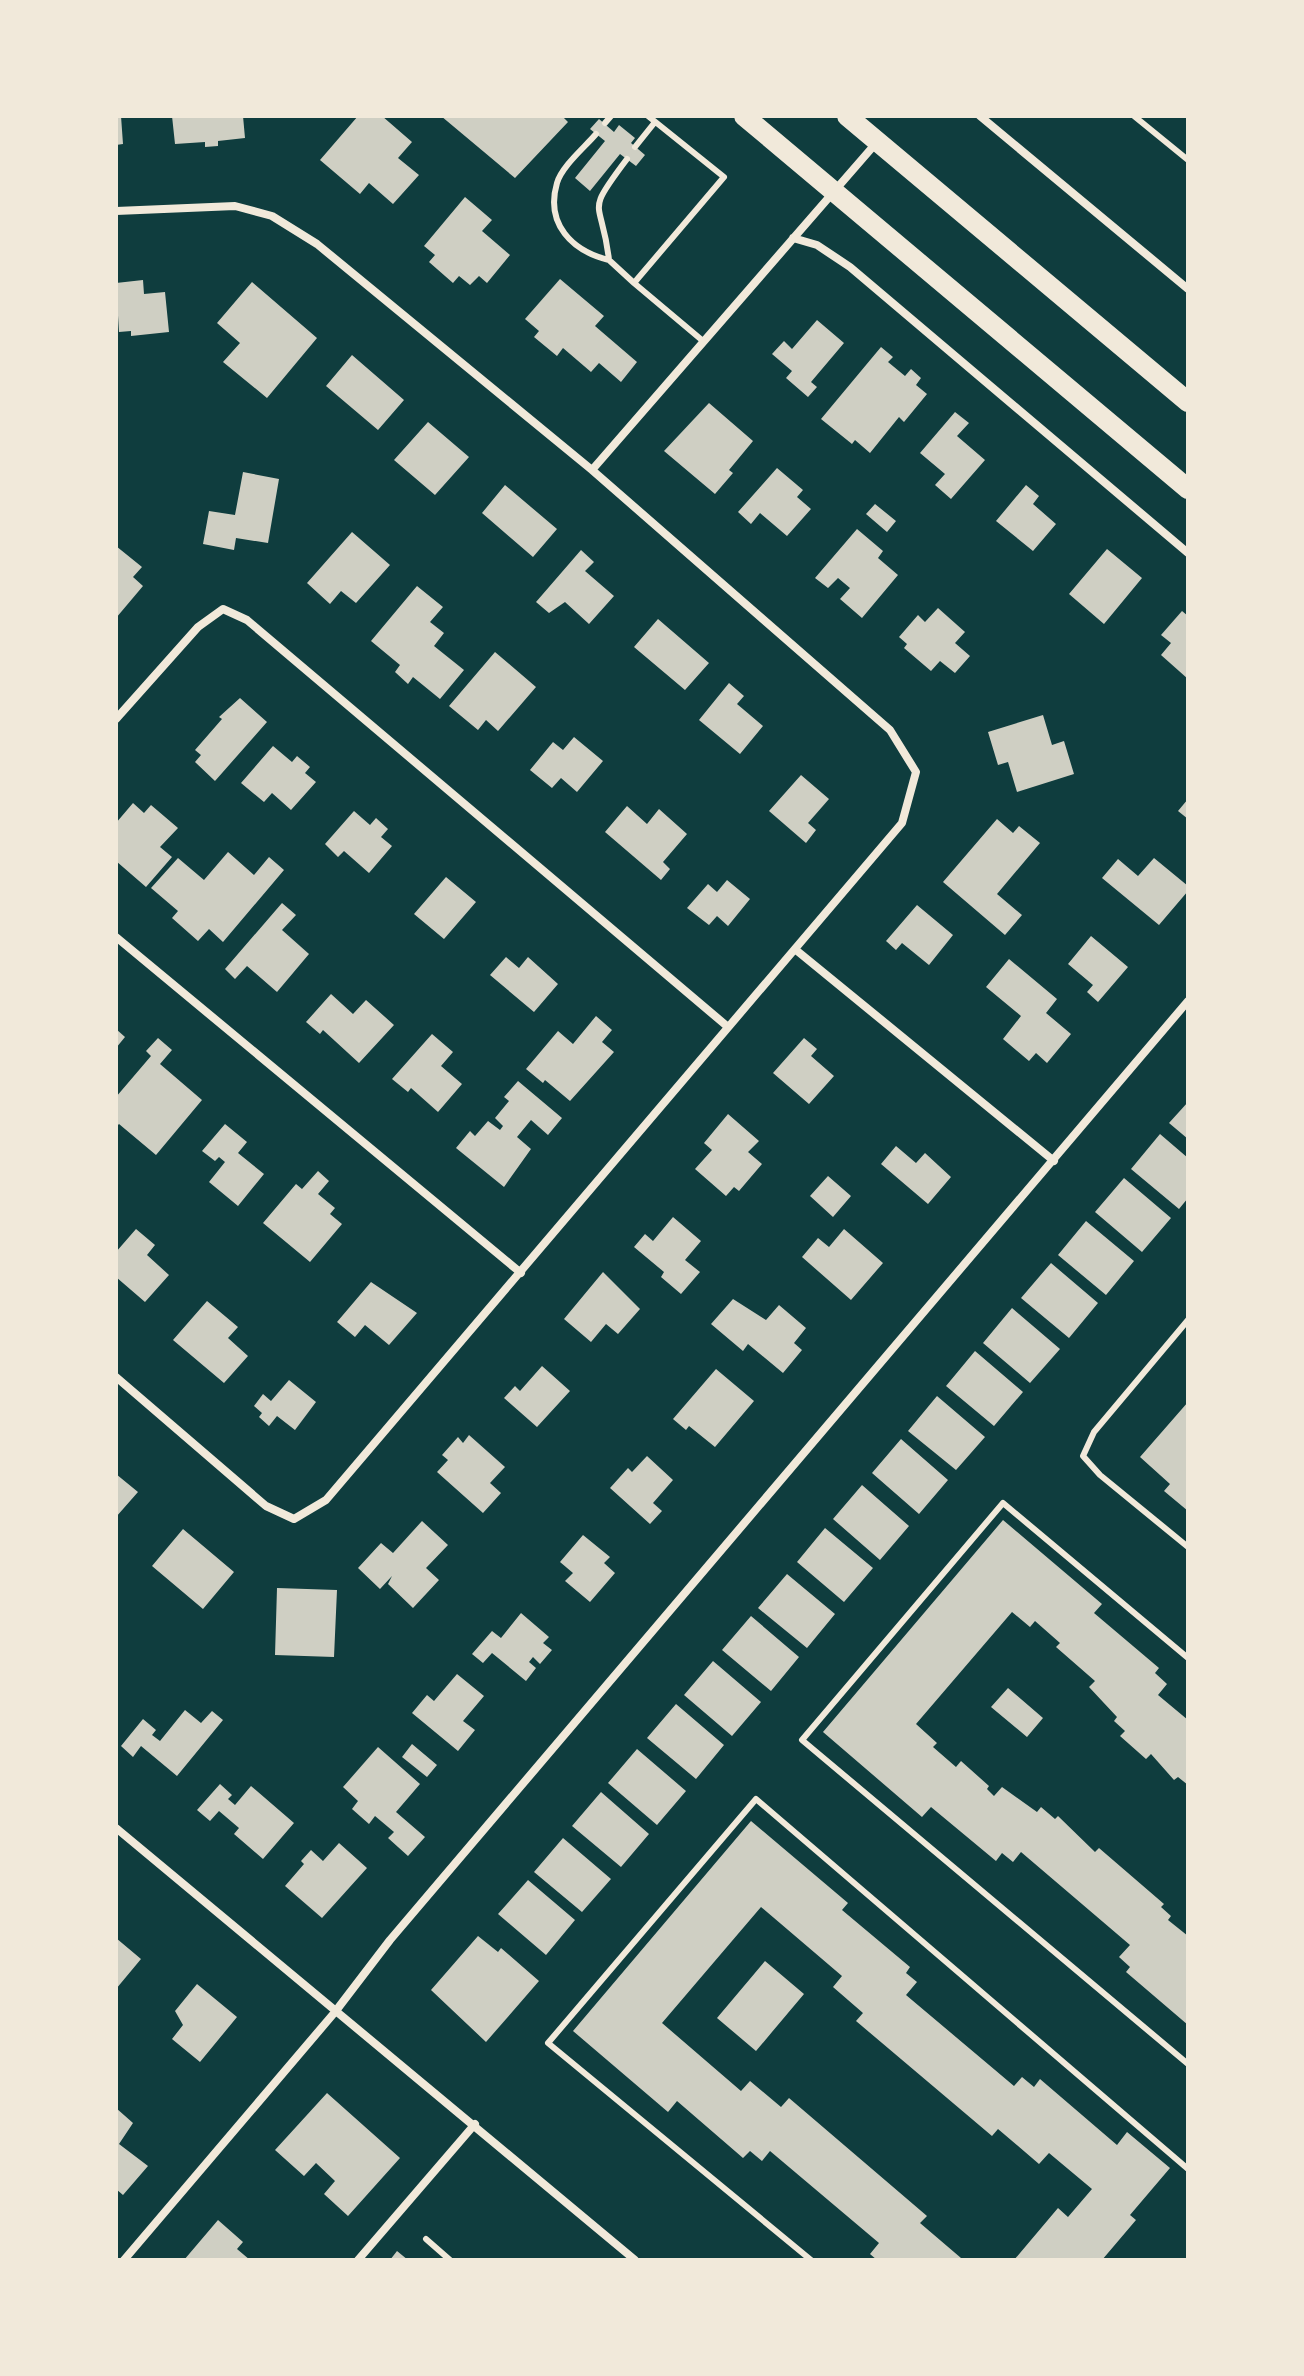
<svg xmlns="http://www.w3.org/2000/svg" width="1304" height="2376" viewBox="0 0 1304 2376" font-family="Commissioner,sans-serif">
	<style>
		.building { fill: #cfcfc3 }
		.lines { fill: none; stroke-linecap: round; stroke-linejoin: round }
		.service { stroke: #f1e9da; stroke-width: 6 }
		.minor { stroke: #f1e9da; stroke-width: 8 }
		.primary { stroke: #f1e9da; stroke-width: 20 }
	</style>
	<rect width="100%" height="100%" fill="#0f3d3e"/>
	<path class="building" d="M116,116H121L123,144L116,145Z
		M172,116H243L245,138L218,141V146L205,147V142L175,144Z
		M358,116H382L412,142L398,158L419,175L393,204L369,183L360,194L320,160Z
		M441,116H562L568,122L515,178Z
		M599,119L614,132L619,125L635,138L631,143L645,155L636,166L620,154L590,191L575,178L605,141L590,129Z
		M465,197L492,220L482,231L510,255L487,283L479,276L470,285L459,276L453,283L429,262L435,255L424,246Z
		M560,279L604,316L595,326L637,362L621,382L599,363L591,372L563,348L557,356L534,337L539,331L525,319Z
		M143,280L144,294L165,292L169,332L131,336V331L119,332L116,283Z
		M252,282L317,338L267,398L223,362L240,343L217,323Z
		M817,320L844,343L811,382L817,387L808,397L786,378L792,371L772,354L784,341L792,349Z
		M881,347L893,357L888,362L905,376L911,369L921,378L916,385L927,394L904,422L899,417L870,453L855,440L852,444L821,419Z
		M352,355L404,400L378,430L326,386Z
		M709,403L753,441L729,470L733,473L715,494L664,451Z
		M955,412L969,423L957,436L985,460L951,499L935,485L945,474L920,453Z
		M428,422L469,457L435,495L394,460Z
		M777,468L803,490L797,497L811,509L787,536L760,513L751,524L738,512Z
		M243,472L279,479L268,543L236,538L234,550L203,544L209,511L235,515Z
		M505,485L557,529L533,557L482,513Z
		M1026,485L1039,496L1033,504L1056,524L1033,551L996,521Z
		M875,504L896,521L887,532L866,514Z
		M857,529L883,551L878,558L898,575L862,618L840,599L850,588L838,578L828,588L815,578Z
		M352,532L390,565L356,603L341,591L330,604L307,583Z
		M116,546L142,567L133,577L143,586L116,618Z
		M1107,549L1142,578L1104,624L1069,594Z
		M581,550L594,562L585,571L614,596L589,624L565,602L549,613L536,602Z
		M417,586L443,607L430,622L444,633L434,646L464,670L440,699L413,677L408,684L395,672L400,665L371,641Z
		M938,608L965,632L955,643L970,656L955,673L940,661L931,671L904,648L907,644L899,637L918,615L925,622Z
		M1182,611L1188,616V679L1161,655L1171,643L1161,635Z
		M658,619L709,663L685,690L634,647Z
		M495,652L536,687L498,731L486,720L478,730L449,706Z
		M729,683L744,696L737,704L763,726L740,754L699,720Z
		M240,698L267,722L215,781L195,762L201,755L195,750L222,719L219,717Z
		M1043,715L1052,745L1064,741L1074,774L1017,792L1008,762L998,765L988,732Z
		M574,737L603,761L577,792L561,778L552,788L530,770L553,742L563,750Z
		M273,746L292,762L297,756L310,767L305,773L316,782L291,810L272,793L264,802L241,783Z
		M801,775L829,799L808,823L816,830L806,843L769,811Z
		M1188,799V819L1178,811Z
		M133,803L144,813L151,805L178,828L160,847L172,857L146,887L116,861V823Z
		M627,806L647,824L659,809L687,834L663,862L670,869L661,880L605,832Z
		M354,811L370,825L376,818L388,829L381,837L392,846L369,873L344,851L338,857L325,844Z
		M997,819L1013,833L1019,826L1040,843L997,894L1022,915L1005,935L943,882Z
		M228,852L254,875L269,857L284,870L223,942L209,929L198,941L172,918L178,911L151,888L178,858L204,880Z
		M1154,858L1188,886V891L1159,925L1102,878L1118,859L1138,876Z
		M446,877L476,902L444,939L414,914Z
		M727,880L750,899L728,926L717,916L709,925L687,908L708,884L717,892Z
		M282,903L296,915L282,930L309,954L277,992L247,966L235,979L225,969Z
		M917,905L953,935L929,965L902,943L896,950L886,941Z
		M1091,936L1128,967L1098,1002L1087,992L1093,985L1068,964Z
		M506,957L519,968L528,957L558,984L534,1012L490,975Z
		M1009,959L1057,999L1046,1013L1071,1034L1047,1063L1036,1053L1029,1061L1003,1039L1021,1016L986,987Z
		M331,994L353,1014L366,1000L394,1025L359,1063L323,1030L320,1034L306,1022Z
		M596,1016L612,1030L602,1042L614,1052L570,1101L545,1080L543,1083L526,1069L558,1031L573,1044Z
		M116,1029L125,1037L116,1048Z
		M432,1034L453,1052L441,1066L462,1084L438,1112L411,1088L408,1092L392,1079Z
		M158,1038L172,1050L160,1064L202,1100L156,1155L119,1124L116,1127V1097L151,1056L146,1051Z
		M804,1038L817,1049L811,1056L834,1076L809,1104L773,1073Z
		M518,1081L562,1118L548,1135L531,1120L517,1137L531,1149L504,1187L456,1148L470,1131L475,1136L488,1121L500,1130L503,1126L495,1118L509,1101L504,1097Z
		M1188,1102V1139L1169,1123Z
		M728,1114L759,1141L748,1152L762,1164L739,1191L734,1187L726,1196L695,1169L712,1150L704,1143Z
		M225,1124L247,1142L238,1153L264,1174L238,1206L209,1182L225,1162L219,1157L215,1161L202,1151Z
		M1160,1134L1188,1158V1198L1179,1209L1131,1169Z
		M896,1146L916,1163L925,1153L951,1177L928,1204L881,1164Z
		M318,1171L329,1181L318,1194L335,1208L330,1214L342,1224L310,1262L263,1223L296,1184L302,1189Z
		M828,1176L851,1196L833,1217L810,1196Z
		M1124,1178L1171,1218L1142,1252L1095,1212Z
		M673,1217L701,1241L685,1260L700,1272L681,1294L661,1277L664,1272L634,1247L645,1234L653,1241Z
		M1086,1221L1134,1261L1106,1295L1058,1255Z
		M136,1229L155,1245L147,1255L169,1275L145,1302L116,1277V1252Z
		M844,1229L883,1263L851,1300L802,1257L818,1238L829,1247Z
		M1051,1263L1098,1303L1069,1338L1021,1298Z
		M603,1272L640,1309L618,1334L606,1324L591,1342L564,1319Z
		M371,1282L417,1313L389,1345L365,1325L355,1337L337,1322Z
		M733,1299L766,1320L779,1305L806,1328L794,1343L802,1350L783,1373L748,1344L743,1351L711,1324Z
		M207,1301L238,1327L228,1338L248,1356L224,1383L173,1340Z
		M1012,1308L1060,1349L1030,1383L983,1343Z
		M975,1351L1023,1392L994,1426L946,1386Z
		M542,1366L570,1391L537,1427L504,1398L515,1386L520,1391Z
		M716,1369L754,1401L715,1447L689,1426L686,1430L673,1419Z
		M289,1380L316,1402L295,1430L277,1416L269,1426L259,1417L262,1413L254,1406L263,1394L271,1401Z
		M937,1396L985,1437L956,1470L908,1431Z
		M1188,1402V1511L1164,1491L1170,1484L1140,1457Z
		M469,1435L505,1467L490,1483L501,1493L483,1513L437,1472L448,1460L442,1455L458,1437L463,1443Z
		M901,1439L948,1480L919,1514L872,1473Z
		M647,1456L673,1480L653,1503L662,1511L650,1524L610,1488L628,1468L632,1472Z
		M116,1474L138,1492L116,1517Z
		M862,1485L909,1526L880,1560L833,1519Z
		M1003,1520L1102,1604L1094,1613L1159,1668L1155,1673L1167,1684L1158,1695L1188,1720V1785L1178,1777L1174,1780L1151,1754L1146,1759L1120,1736L1125,1731L1114,1721L1117,1717L1089,1687L1095,1681L1056,1647L1060,1643L1035,1621L1030,1627L1012,1612L916,1724L937,1743L933,1747L956,1767L961,1761L989,1786L987,1789L994,1796L1002,1787L1037,1812L1041,1807L1055,1819L1058,1816L1095,1852L1099,1848L1164,1904L1161,1907L1171,1916L1168,1920L1188,1936V2025L1126,1972L1130,1967L1119,1957L1130,1945L1021,1852L1013,1862L1002,1853L996,1861L931,1807L922,1817L823,1732Z
		M422,1521L448,1545L426,1568L439,1580L413,1608L388,1584L392,1576L380,1589L358,1568L381,1543L393,1553Z
		M825,1528L873,1568L844,1602L797,1562Z
		M183,1529L234,1572L203,1609L152,1566Z
		M583,1535L610,1557L604,1563L615,1573L590,1602L565,1581L573,1573L560,1562Z
		M787,1574L835,1614L807,1648L758,1608Z
		M277,1588L337,1590L334,1657L275,1655Z
		M521,1613L549,1637L543,1643L552,1650L540,1664L533,1657L529,1662L536,1668L526,1681L492,1653L483,1663L472,1654L492,1631L501,1638Z
		M751,1616L799,1657L771,1691L722,1650Z
		M713,1661L761,1702L732,1736L684,1695Z
		M457,1674L484,1696L463,1721L475,1730L458,1751L412,1713L427,1695L434,1701Z
		M1008,1688L1043,1718L1027,1737L991,1707Z
		M676,1704L724,1745L696,1779L647,1738Z
		M185,1710L201,1723L212,1711L223,1720L177,1776L141,1746L133,1757L121,1746L143,1719L156,1730L152,1735L160,1741Z
		M412,1744L437,1765L427,1777L402,1757Z
		M378,1747L420,1784L396,1812L425,1837L408,1856L388,1838L394,1832L375,1816L369,1824L352,1809L358,1801L343,1787Z
		M637,1749L686,1791L657,1825L608,1783Z
		M220,1784L232,1795L228,1799L235,1805L251,1786L294,1823L263,1859L234,1834L239,1828L219,1811L210,1821L197,1810Z
		M601,1792L649,1834L621,1867L572,1826Z
		M751,1821L848,1903L842,1910L910,1967L906,1973L917,1982L906,1995L1014,2086L1022,2077L1034,2087L1040,2079L1117,2145L1127,2132L1170,2168L1130,2215L1136,2220L1102,2260H1014L1058,2208L1068,2217L1092,2189L1049,2153L1039,2164L998,2129L992,2136L856,2021L863,2013L833,1987L842,1976L761,1907L662,2023L741,2091L750,2081L781,2107L789,2098L927,2216L920,2223L961,2258L959,2260H877L870,2254L879,2243L770,2151L762,2161L750,2151L743,2158L677,2101L668,2112L573,2031Z
		M563,1838L611,1879L582,1912L534,1872Z
		M339,1843L367,1868L322,1918L285,1886L304,1864L301,1861L311,1850L323,1861Z
		M528,1880L575,1920L546,1955L498,1914Z
		M478,1936L498,1952L501,1948L539,1981L486,2042L431,1990Z
		M116,1938L141,1959L116,1989Z
		M765,1961L804,1994L756,2051L717,2018Z
		M197,1984L237,2017L200,2062L172,2039L183,2025L175,2011Z
		M327,2093L400,2158L348,2216L324,2194L335,2181L316,2163L304,2176L275,2150Z
		M116,2108L133,2123L119,2144L148,2166L123,2195L116,2189Z
		M218,2220L243,2242L237,2249L250,2260H184Z
		M397,2251L408,2260H390Z"/>
	<g class="lines">
		<path class="service" d="M648,116L724,177L634,283L703,341
			M1134,116L1188,160
			M605,123L611,116
			M596,134C585,147 562,166 557,183C545,224 572,251 609,260
			M635,147L655,122
			M627,159C583,217 602,197 609,260L634,283
			M1188,1320L1094,1432L1083,1456L1100,1475L1188,1547
			M1188,1658L1003,1503L802,1740L1188,2064
			M426,2239L450,2260
			M811,2260L548,2043L756,1799L1188,2169"/>
		<path class="minor" d="M980,116L1188,289
			M116,211L235,206L272,216L317,244L592,470L890,730L916,772L902,823L326,1500L294,1519L266,1506L116,1377
			M793,238L817,245L850,267L1188,553
			M592,470L877,142
			M116,719L198,627L223,609L247,620L728,1027
			M116,937L521,1273
			M796,950L1054,1161
			M116,1828L635,2260
			M124,2260L335,2012L390,1940L1188,1001
			M358,2260L475,2124"/>
		<path class="primary" d="M744,116L1188,489
			M847,116L1188,402"/>
	</g>
	<rect width="1304" height="2376" fill="none" stroke="#f1e9da" stroke-width="236"/>
</svg>
